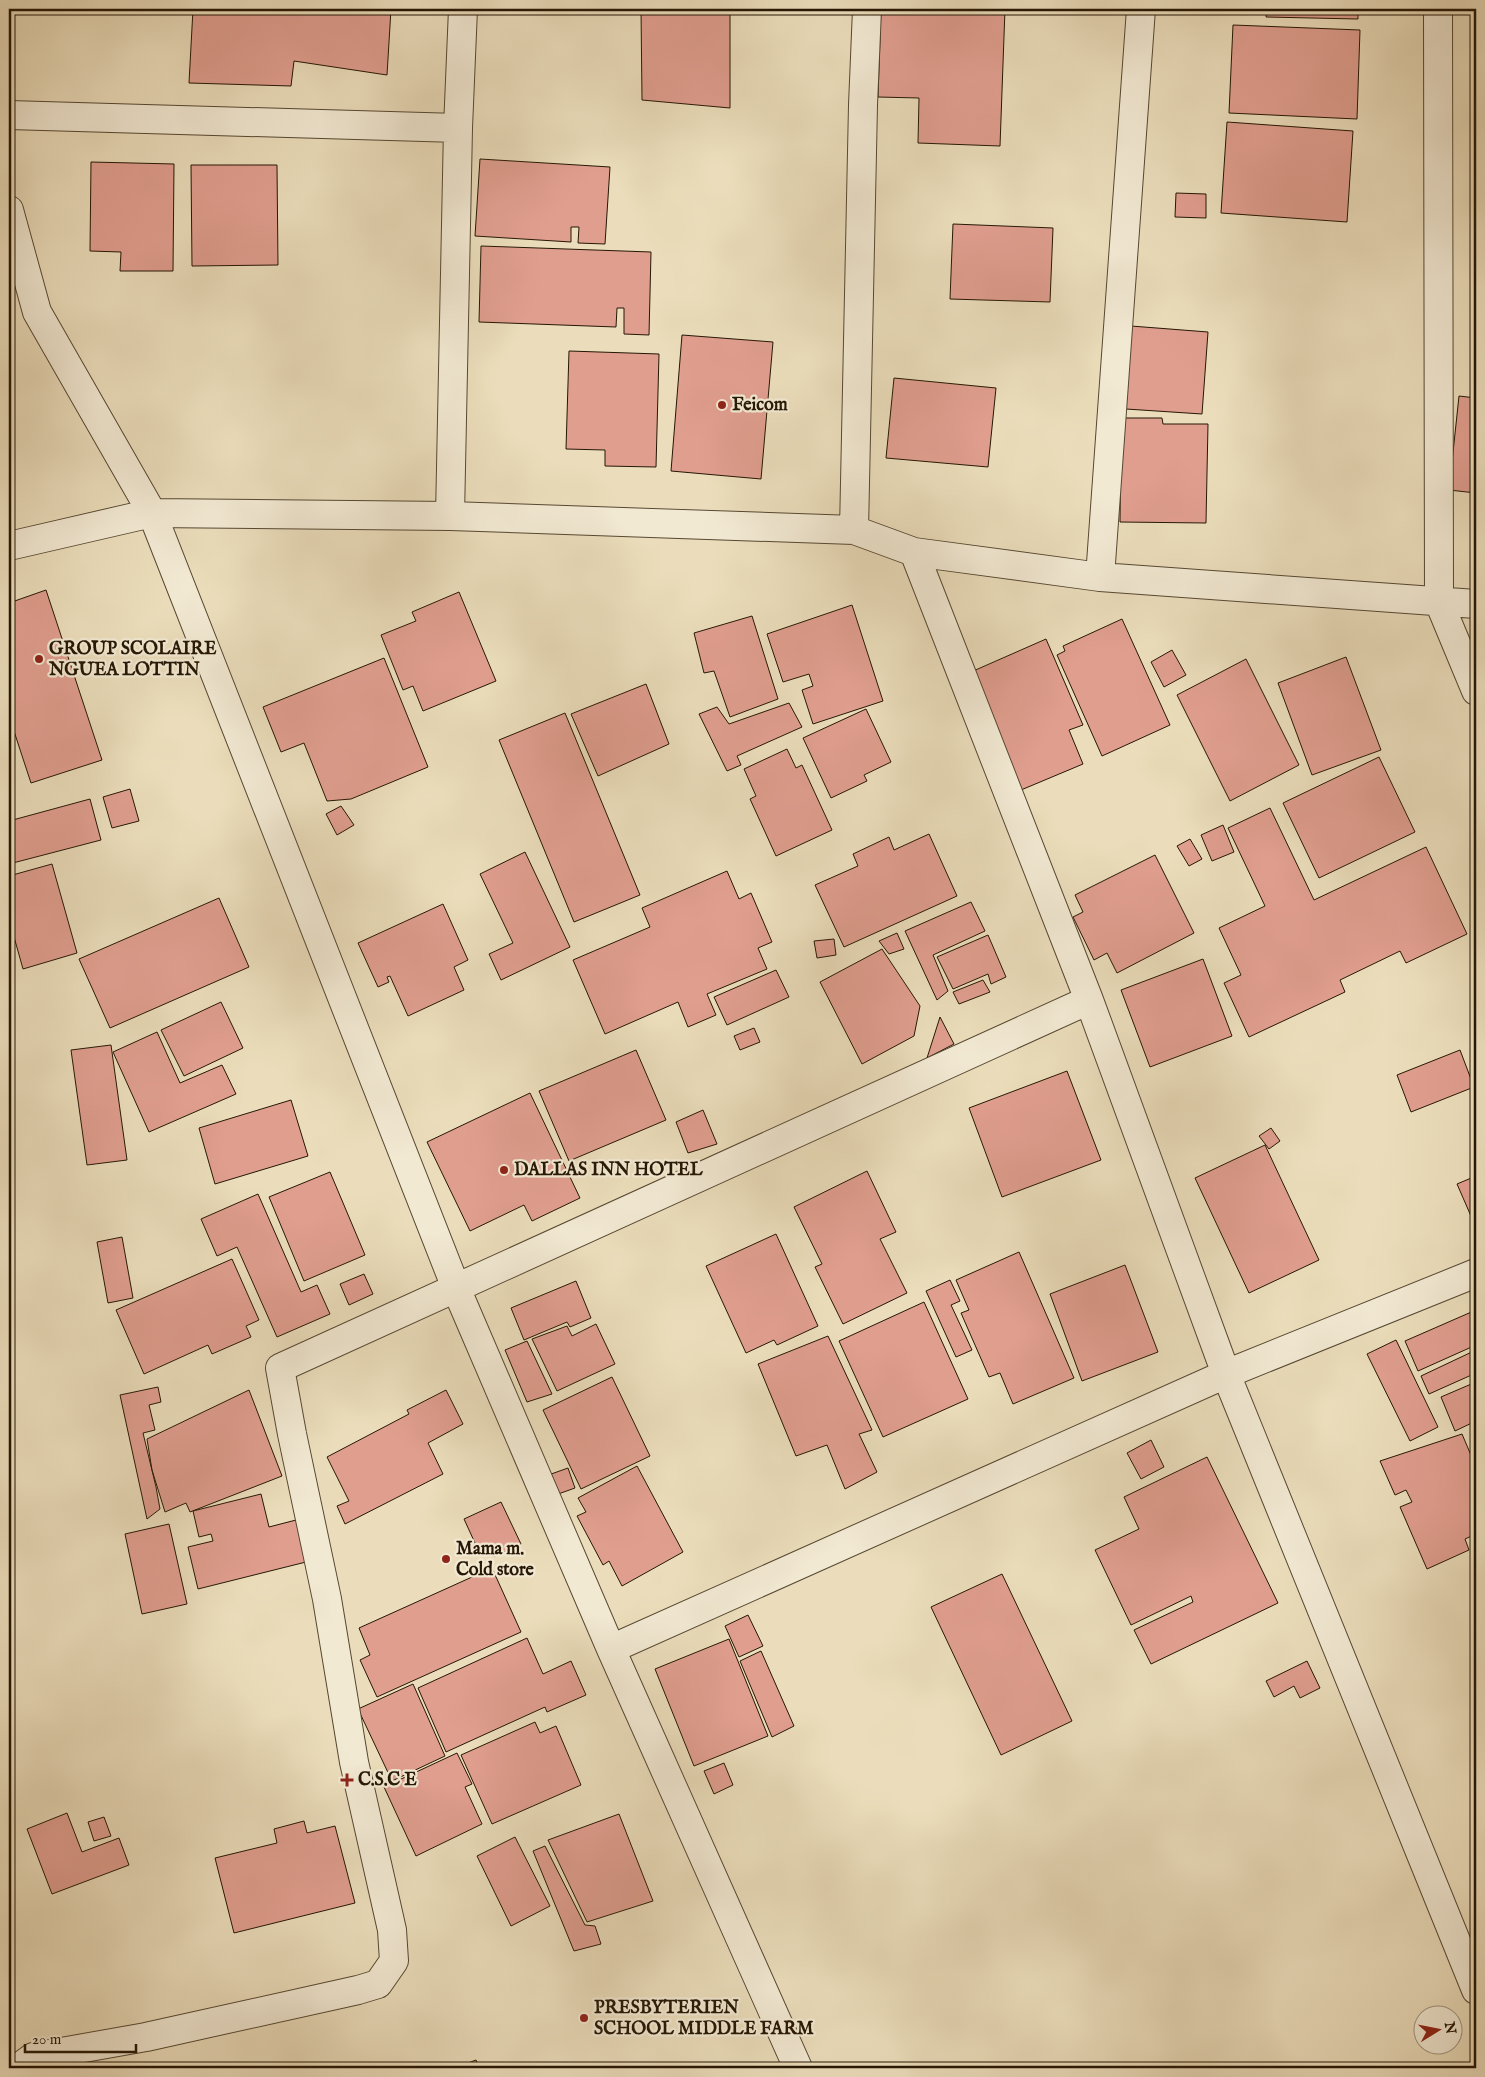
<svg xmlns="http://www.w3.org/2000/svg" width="1485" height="2077" viewBox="0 0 1485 2077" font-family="'IM FELL English',serif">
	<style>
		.building { fill: #e09e8f; stroke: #251704 }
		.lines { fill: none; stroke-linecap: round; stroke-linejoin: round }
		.minor-casing { stroke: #564832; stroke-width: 30 }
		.minor { stroke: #f2e9d3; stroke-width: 28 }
		.poi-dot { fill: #8f2418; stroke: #f2e9d3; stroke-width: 2 }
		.labels { text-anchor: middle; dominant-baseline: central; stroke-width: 4.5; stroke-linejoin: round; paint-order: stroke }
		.poi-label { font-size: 18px; font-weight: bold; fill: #251704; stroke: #f2e9d3; text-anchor: start }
	</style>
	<rect width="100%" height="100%" fill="#ebddbb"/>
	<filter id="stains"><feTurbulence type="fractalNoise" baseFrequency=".004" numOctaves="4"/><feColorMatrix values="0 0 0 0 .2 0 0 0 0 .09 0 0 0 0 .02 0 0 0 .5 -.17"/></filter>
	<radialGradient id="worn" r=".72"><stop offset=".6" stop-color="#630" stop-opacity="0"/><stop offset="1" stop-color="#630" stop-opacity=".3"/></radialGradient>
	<path class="building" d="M193,9H391L387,75L294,61L291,86L189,83Z
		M641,9H730V108L642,100Z
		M881,9H1005L1000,146L918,143L919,98L878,97Z
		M1267,9H1358V19L1266,17Z
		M1233,25L1360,30L1357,119L1229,113Z
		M1227,122L1353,131L1347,222L1221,213Z
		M480,159L610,167L605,244L578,243L579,227H571V242L475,236Z
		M91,162L174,164L173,271H120L121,252L90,251Z
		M191,165H277L278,265L192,266Z
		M1176,193L1206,194V218L1175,217Z
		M953,224L1053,228L1050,302L950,299Z
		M481,246L651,252L649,335L624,334V308H617L616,327L479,322Z
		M1131,326L1208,332L1202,414L1126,409Z
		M682,335L773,342L761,479L671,471Z
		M569,351L659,354L656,467L605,466V450L566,449Z
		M894,378L996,388L988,467L886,458Z
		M1459,396L1476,398V493L1449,490Z
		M1121,418H1162L1163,424H1208L1206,523L1120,522Z
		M46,590L102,760L31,783L9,716V603Z
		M459,592L496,681L423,711L413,686L403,690L381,635L416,621L412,612Z
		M852,605L883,701L813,724L802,690L813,686L809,674L783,682L767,634Z
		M752,616L778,699L730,717L714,671L704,673L694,633Z
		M1122,619L1170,725L1102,756L1057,655L1065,651L1063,646Z
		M1046,639L1083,725L1069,730L1083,764L1021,790L971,672Z
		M1172,650L1186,675L1164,687L1151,662Z
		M1346,657L1381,750L1312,775L1278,683Z
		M384,658L428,767L351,799L327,801L304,743L281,752L263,707Z
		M1246,659L1299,765L1230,801L1177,695Z
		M646,684L669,744L598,776L571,714Z
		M789,703L802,727L737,756L741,765L727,771L699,714L717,707L729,724Z
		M866,709L891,762L864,775L867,781L831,798L803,738Z
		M565,713L640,895L574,922L499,740Z
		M787,749L796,768L802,765L832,830L776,856L750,799L756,796L744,769Z
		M1379,757L1415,832L1319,878L1283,803Z
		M130,789L139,821L112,828L103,797Z
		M90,799L101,840L9,864V821Z
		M341,806L354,825L337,835L326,814Z
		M1270,808L1314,900L1426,847L1467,934L1406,963L1400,951L1340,980L1345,992L1249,1037L1224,983L1241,975L1219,928L1265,906L1228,828Z
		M1223,825L1234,852L1212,861L1201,835Z
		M929,834L957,896L844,947L815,885L858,866L853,854L889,837L894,850Z
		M1190,839L1202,859L1189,866L1177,846Z
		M525,852L570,947L501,980L489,954L513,943L480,874Z
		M1155,855L1194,933L1117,973L1107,953L1094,960L1073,917L1083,912L1075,895Z
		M52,864L77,953L23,969L9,919V876Z
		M727,871L739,899L751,893L772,942L758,948L767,969L707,994L716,1015L688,1027L678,1002L605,1034L573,960L650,927L642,908Z
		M219,898L249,967L110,1028L79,959Z
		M971,902L985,931L933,955L948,991L937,1000L905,931Z
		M443,904L468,960L454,967L464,990L408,1016L390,976L387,977L389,982L378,987L358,943Z
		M897,933L904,949L889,954L879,941Z
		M988,935L1006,977L991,984L988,974L953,989L937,957Z
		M834,939L836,955L817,958L814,941Z
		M882,949L920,1006L914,1036L862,1064L820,982Z
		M1203,959L1232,1036L1150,1067L1121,990Z
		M776,970L789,997L727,1025L714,997Z
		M983,980L990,992L959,1004L953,992Z
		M221,1002L243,1048L184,1076L161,1030Z
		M940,1017L954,1044L927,1058Z
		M754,1028L760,1042L740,1050L734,1036Z
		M157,1032L180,1083L222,1065L236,1094L149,1132L113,1052Z
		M111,1045L127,1160L87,1165L71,1050Z
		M636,1050L666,1120L569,1161L539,1091Z
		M1460,1050L1474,1087L1411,1112L1397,1075Z
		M1067,1071L1101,1160L1002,1197L969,1108Z
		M530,1093L580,1198L532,1221L524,1205L470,1231L427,1142Z
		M291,1100L308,1156L215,1184L199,1128Z
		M703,1110L717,1144L688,1153L676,1122Z
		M1271,1128L1280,1141L1269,1149L1259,1136Z
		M1265,1145L1319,1260L1249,1293L1195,1178Z
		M867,1171L896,1232L880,1239L907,1293L843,1324L815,1267L822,1264L794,1207Z
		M330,1172L365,1255L304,1281L269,1197Z
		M1476,1176V1222L1474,1223L1457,1184Z
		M258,1194L301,1292L317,1285L330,1314L277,1337L237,1247L217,1256L201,1219Z
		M776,1234L818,1326L777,1345L774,1340L746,1353L706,1266Z
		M122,1237L133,1298L108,1303L97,1242Z
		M1019,1252L1074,1378L1013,1404L1000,1373L989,1377L961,1313L969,1310L956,1280Z
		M232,1259L259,1320L246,1326L251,1337L212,1354L208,1345L144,1374L116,1310Z
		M1125,1265L1158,1352L1082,1381L1050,1294Z
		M364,1274L373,1294L349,1305L340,1284Z
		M950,1280L960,1301L951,1305L972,1350L956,1357L926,1291Z
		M576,1281L591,1318L570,1327L567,1322L524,1340L511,1308Z
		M924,1302L968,1399L883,1437L839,1341Z
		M1476,1310V1345L1418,1371L1405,1341Z
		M596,1324L615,1364L557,1391L532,1339L567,1326L572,1336Z
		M828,1336L872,1430L859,1434L877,1472L845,1489L827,1445L796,1456L758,1364Z
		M1396,1340L1438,1427L1410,1441L1367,1354Z
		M527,1341L552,1394L527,1402L505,1350Z
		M1476,1350V1373L1429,1394L1421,1376Z
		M612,1377L650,1456L581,1489L543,1410Z
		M1476,1382V1421L1455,1431L1441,1397Z
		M158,1387L161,1402L149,1405L155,1430L143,1433L156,1487L160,1509L147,1519L120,1395Z
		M249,1390L282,1476L190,1512L186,1503L165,1512L152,1470L147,1439Z
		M446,1390L463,1424L428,1443L443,1474L345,1524L337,1506L349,1501L327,1457L409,1414L407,1410Z
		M1462,1434L1476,1467V1534L1465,1539L1469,1550L1427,1569L1400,1507L1412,1502L1406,1490L1395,1495L1380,1461Z
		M1151,1440L1164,1467L1141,1479L1127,1453Z
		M1207,1457L1278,1603L1151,1664L1134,1630L1193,1602L1191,1596L1131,1625L1095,1550L1139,1529L1124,1497Z
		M637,1466L683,1552L622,1586L609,1561L603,1565L577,1516L586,1512L578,1498Z
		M568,1468L575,1488L547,1498L540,1478Z
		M261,1494L269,1527L296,1520L306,1562L198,1589L188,1547L213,1541L211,1534L199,1537L193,1511Z
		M501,1502L521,1544L495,1556L480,1554L464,1519Z
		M169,1524L187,1604L142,1614L125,1534Z
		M492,1568L521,1632L377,1697L360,1660L370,1655L359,1628Z
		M1002,1574L1072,1721L1001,1755L931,1607Z
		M748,1615L763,1646L739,1657L725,1626Z
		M527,1638L543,1674L571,1661L586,1695L547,1712L545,1707L446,1752L418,1688Z
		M729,1639L768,1736L694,1766L655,1669Z
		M761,1651L794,1726L772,1737L740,1661Z
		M1307,1661L1320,1688L1300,1698L1294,1686L1274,1697L1266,1681Z
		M413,1684L445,1756L392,1781L358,1709Z
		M535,1722L540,1733L556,1726L581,1785L492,1824L461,1755Z
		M457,1753L472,1784L465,1787L482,1824L416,1856L384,1787Z
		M724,1763L733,1785L714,1794L704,1771Z
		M67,1813L82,1852L119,1838L129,1865L52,1894L27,1829Z
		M619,1814L653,1901L587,1922L548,1840Z
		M104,1817L111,1836L94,1841L88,1822Z
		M304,1821L307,1833L335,1826L355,1903L234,1933L215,1858L277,1843L274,1829Z
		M515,1837L550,1906L511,1926L477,1856Z
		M545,1846L585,1925L595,1926L601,1944L574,1951L533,1851Z
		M476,2060L480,2068H455Z"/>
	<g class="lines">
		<g class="minor-casing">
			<path id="minor" d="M1438,9L1439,602L1476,691
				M9,115L458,128
				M9,210L37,312L152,513L456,1288L611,1649L798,2068
				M450,516L458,128L463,9
				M854,530L863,105L867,9
				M9,546L152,513L450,516L854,530L914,552L1100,577L1476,604
				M914,552L1089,1000L1226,1374L1476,1990
				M1100,577L1141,9
				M611,1649L1226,1374L1476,1273
				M18,2068L33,2057L146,2037L358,1990L378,1984L394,1961L392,1930L354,1762L327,1599L292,1434L280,1368L1089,1000"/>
		</g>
		<use href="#minor" class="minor"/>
	</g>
	<g class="poi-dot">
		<circle cx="722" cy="405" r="5"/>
		<circle cx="39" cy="659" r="5"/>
		<circle cx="504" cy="1170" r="5"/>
		<circle cx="446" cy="1559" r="5"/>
		<path d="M344.5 1772.5h5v5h5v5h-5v5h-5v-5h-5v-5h5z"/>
		<circle cx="584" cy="2018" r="5"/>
	</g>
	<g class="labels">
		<g class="poi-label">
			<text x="732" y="405">Feicom</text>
			<text x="49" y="649">GROUP SCOLAIRE<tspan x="49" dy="21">NGUEA LOTTIN</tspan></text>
			<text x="514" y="1170">DALLAS INN HOTEL</text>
			<text x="456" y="1549">Mama m.<tspan x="456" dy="21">Cold store</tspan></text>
			<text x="358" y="1780">C.S.C E</text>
			<text x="594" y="2008">PRESBYTERIEN<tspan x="594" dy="21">SCHOOL MIDDLE FARM</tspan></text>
		</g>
	</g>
	<rect width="1485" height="2077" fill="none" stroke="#ebddbb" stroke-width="30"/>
	<rect x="10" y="10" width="1465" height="2057" fill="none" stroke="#251704" stroke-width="2.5"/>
	<rect x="15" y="15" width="1455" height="2047" fill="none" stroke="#251704"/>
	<g transform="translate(1438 2030) rotate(80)"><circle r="24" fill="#f2e9d3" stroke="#a09580"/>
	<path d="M0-4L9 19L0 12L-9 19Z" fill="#8f2418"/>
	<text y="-8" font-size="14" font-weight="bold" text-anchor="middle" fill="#251704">N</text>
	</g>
	<path d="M25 2044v8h111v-8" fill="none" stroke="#251704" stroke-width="2.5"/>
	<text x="32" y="2044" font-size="15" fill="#251704" stroke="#f2e9d3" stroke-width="4" paint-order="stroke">20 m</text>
	<rect width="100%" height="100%" filter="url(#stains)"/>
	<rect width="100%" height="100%" fill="url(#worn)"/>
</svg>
